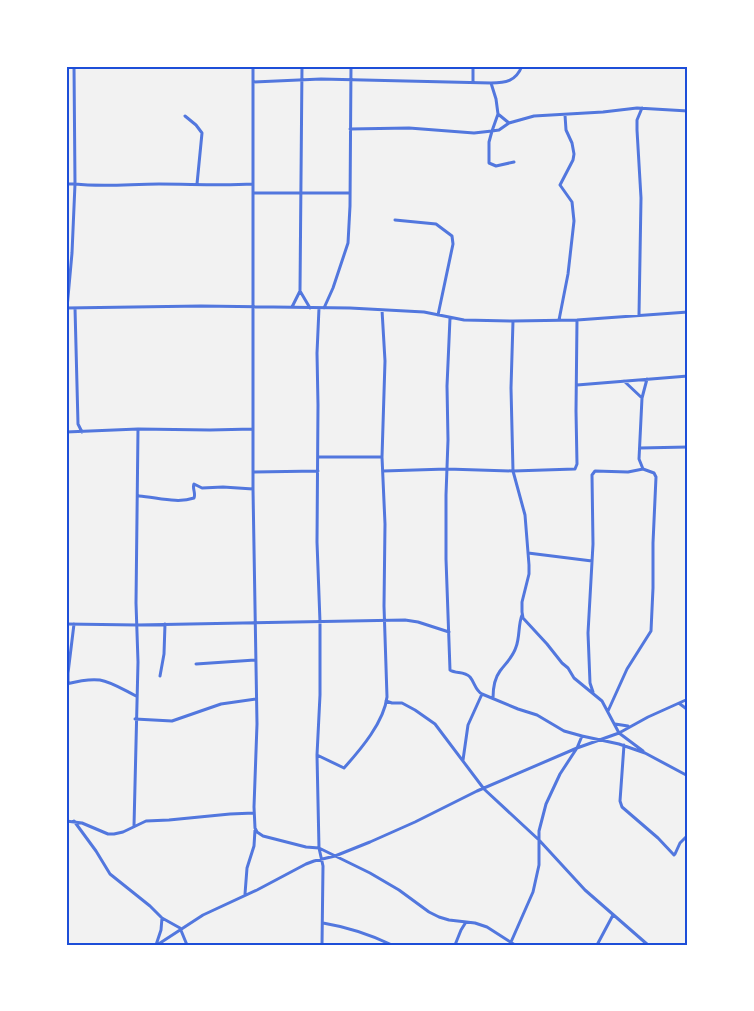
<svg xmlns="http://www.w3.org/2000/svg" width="754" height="1011" viewBox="0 0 754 1011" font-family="'Fira Sans',sans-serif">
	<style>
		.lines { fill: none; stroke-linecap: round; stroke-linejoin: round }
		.minor { stroke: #5277de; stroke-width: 3 }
		.neatline { fill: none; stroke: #1d4ed8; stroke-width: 2 }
	</style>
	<rect width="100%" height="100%" fill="#f2f2f2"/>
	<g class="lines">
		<path class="minor" d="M253,66V489L257,724L254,807L255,828L257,832L263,836L306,847L319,848L370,873L399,890L429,912L439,917L449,920L475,923L487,927L515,945
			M253,82L321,79L491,83
			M473,82V66
			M498,114L492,131L499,130L509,123L534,116L603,112L637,108L688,111
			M185,116L196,125L202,133L197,184
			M509,123L498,114L496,99L491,83C506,83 516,81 522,66
			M350,129L409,128L474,133L492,131L489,142V163L496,166L514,162
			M66,184H75L74,66
			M253,193H350
			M395,220L436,224L452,236L453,244L438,315
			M300,291L310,308
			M292,307L300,291L302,66
			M66,308L201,306L350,308L424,312L464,320L513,321L577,320L688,312
			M67,308L72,253L75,184C103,187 131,184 159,184C191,184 222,186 253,184
			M75,308L78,424L82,432
			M319,308L317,353L318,405L317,542L320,622V695L317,755L319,848L323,866L322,945
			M324,308L333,288L348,243L350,206L351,66
			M639,315L641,198L637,130V120L642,108
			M450,318L447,386L448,440L446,495V559L450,670C456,674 464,671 470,677C475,683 475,690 482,694L518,709L537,715L564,731L582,736L619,744L645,753L688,776
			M559,320L568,274L574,221L572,202L560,185L573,160L574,154L572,143L566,130L565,115
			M513,321L511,388L513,471L525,515L529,565V574L522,602V612L523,618L547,644L562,663L568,668L574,678L602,701L619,733L643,751
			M624,381L642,398
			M577,385L688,376
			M66,432L138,429L210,430L253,429
			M640,448L688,447
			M318,457H382
			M383,471L447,469L513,471L575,469L577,464L576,411L577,320
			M254,472L318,471
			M139,496C156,497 177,504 194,498C196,493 192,488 194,484L202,488L223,487L253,489
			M528,553L592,561
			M66,624L137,625L405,620L418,622L449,632
			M196,664L255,660
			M160,676L164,654L165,624
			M66,684C102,675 105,680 136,696
			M68,684V673L74,624
			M593,692L590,683L588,633L593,544L592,475L595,471L628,472L643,469
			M493,698C493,688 494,679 500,671C506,663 513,657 516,647C520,637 518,625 522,615
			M386,701L392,703H402L415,710L435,724L484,789L539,840L585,890L648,945
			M680,704L688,710
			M608,711L627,669L651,631L653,588V543L656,477L654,473L643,469L639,459L642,398L647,379
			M135,719L172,721L221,704L256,699
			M615,724L628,726
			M624,745L620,801L622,807L658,838L674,855L675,854L680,843L688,835
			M317,755L344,768C361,749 384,722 387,697L384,606L385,524L382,457L385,361L382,310
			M463,760L468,725L482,694
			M66,821L82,823L108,834H114L123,832L146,821L169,820L230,814L254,813
			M74,821L96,851L110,874L150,906L162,918L180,928L187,945
			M134,826L138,662L136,603L138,429
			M245,894L247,868L254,846L255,830
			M323,923C347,927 369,934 392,945
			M511,942L533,892L539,865V831L546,804L560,774L577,748L582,736
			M156,945L161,930L162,918
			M157,945L203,915L257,890L306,864L314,861L335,856L370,842L415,822L477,791L577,748L619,733L648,717L688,699
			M455,945L461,930L466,922
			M597,945L613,915"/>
	</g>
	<rect width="754" height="1011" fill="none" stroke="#ffffff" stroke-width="135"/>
	<rect x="68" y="68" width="618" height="876" class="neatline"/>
</svg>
